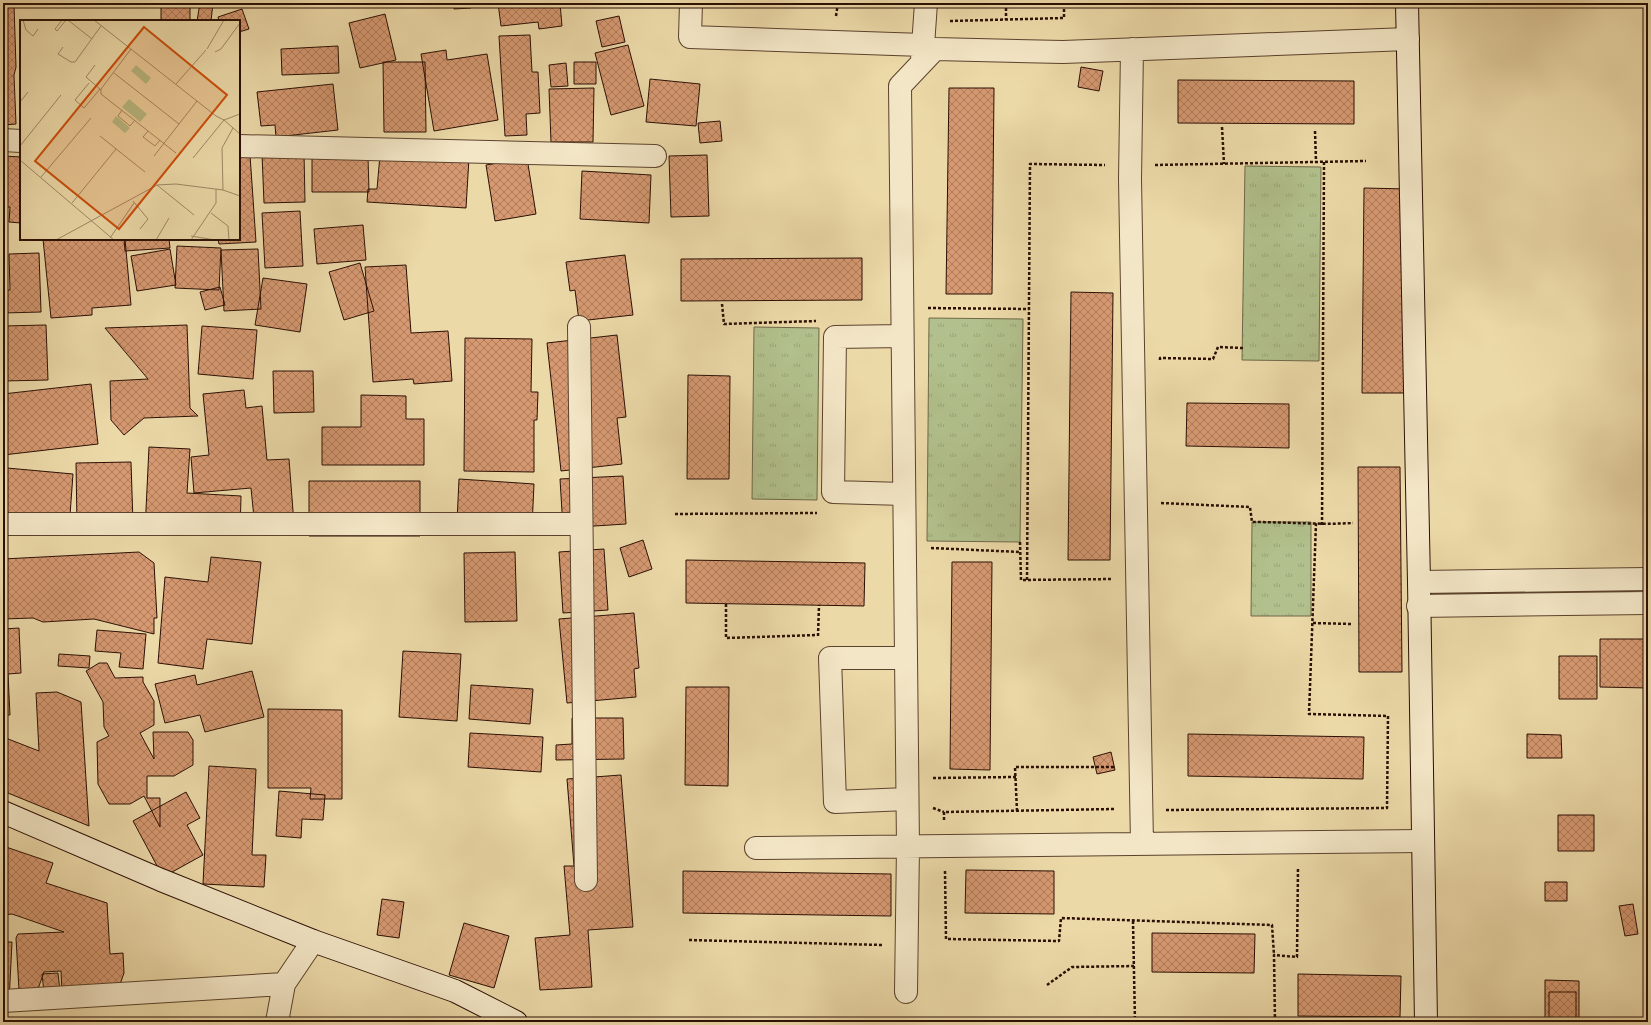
<svg xmlns="http://www.w3.org/2000/svg" width="1651" height="1025" viewBox="0 0 1651 1025" font-family="'Sorts Mill Goudy',serif">
	<style>
		.grass { fill: url(#grass-tufts); stroke: #6e6848 }
		.building { fill: url(#building-cross-hatch); stroke: #2b0f04 }
		.lines { fill: none; stroke-linecap: round; stroke-linejoin: round }
		.street-casing { stroke: #5b422d; stroke-width: 24 }
		.secondary-casing { stroke: #2b0f04; stroke-width: 24 }
		.path { stroke: #2b0f04; stroke-width: 2.5; stroke-dasharray: 3 2; stroke-linecap: butt }
		.street { stroke: #f3e6c6; stroke-width: 22 }
		.secondary { stroke: #f3e6c6; stroke-width: 22 }
		.inset-road { fill: none; stroke: #9f8866; stroke-width: 1 }
		.view { fill: #cc4e0b; fill-opacity: 0.15; stroke: #cc4e0b; stroke-width: 2 }
		.inset-edge { fill: none; stroke: #2b0f04; stroke-width: 2 }
	</style>
	<defs>
		<pattern id="grass-tufts" width="24" height="20" patternUnits="userSpaceOnUse"><rect width="24" height="20" fill="#b1c08c"/><path d="M3 7l-1-3M5 7V3M7 7l1-3M15 17l-1-3M17 17v-4M19 17l1-3" fill="none" stroke="#98a477"/></pattern>
		<pattern id="building-cross-hatch" width="8" height="8" patternUnits="userSpaceOnUse"><rect width="8" height="8" fill="#d69971"/><path d="M0 0l8 8M0 8l8-8" fill="none" stroke="#ae7b5b"/></pattern>
	</defs>
	<rect width="100%" height="100%" fill="#ecd9a8"/>
	<filter id="stains"><feTurbulence type="fractalNoise" baseFrequency=".005" numOctaves="4"/><feColorMatrix values="0 0 0 0 .2 0 0 0 0 .09 0 0 0 0 .02 0 0 0 .5 -.17"/></filter>
	<radialGradient id="worn" r=".72"><stop offset=".6" stop-color="#630" stop-opacity="0"/><stop offset="1" stop-color="#630" stop-opacity=".3"/></radialGradient>
	<path class="grass" d="M1245,166L1321,167L1319,361L1242,360Z
		M929,318L1023,319L1020,542L927,541Z
		M754,327L819,328L817,500L752,499Z
		M1252,522H1311V616H1251Z"/>
	<path class="building" d="M3,3L14,5L16,67L14,75L16,124L3,125Z
		M161,3H190V21H161Z
		M200,3H213L211,21H197Z
		M453,3H470L471,8L454,9Z
		M498,3H560L562,26L539,29L538,22L501,26Z
		M242,9L249,29L239,32V21H219L218,17Z
		M385,14L396,60L360,68L349,23Z
		M619,16L625,42L602,47L596,21Z
		M530,35L532,72H538L540,113L526,114L527,135L505,136L499,36Z
		M628,45L644,106L611,115L595,53Z
		M338,46L339,73L282,75L281,49Z
		M446,50L447,60L487,54L498,120L434,131L421,54Z
		M383,62H425L426,132H384Z
		M574,62H596V84H574Z
		M566,63L568,86L551,87L549,65Z
		M1081,67L1103,71L1099,91L1078,87Z
		M650,79L700,84L696,126L646,122Z
		M1178,80L1354,81V124L1178,123Z
		M333,84L338,130L276,137L275,125L261,126L257,92Z
		M594,88L593,142H551L549,89Z
		M949,88H994L992,294H946Z
		M720,121L722,141L700,143L698,123Z
		M304,153L305,202L264,203L262,154Z
		M250,155L256,242L219,244L218,239H239V156Z
		M380,155L469,158L466,208L367,202L368,189H377Z
		M707,155L709,216L671,217L669,156Z
		M3,156L21,157V223L9,222L10,207H3Z
		M312,157H368L369,192H312Z
		M527,158L536,214L495,221L486,165Z
		M582,171L651,175L649,223L580,219Z
		M1364,188L1408,189L1405,393H1362Z
		M300,211L303,266L265,268L262,213Z
		M363,225L366,260L317,264L314,229Z
		M43,239H125L131,305L92,308V315L51,318Z
		M124,239H169L170,248L125,251Z
		M177,246L221,248L219,290L175,288Z
		M170,249L176,285L137,291L131,256Z
		M258,249L261,309L224,311L221,250Z
		M39,253L41,312L3,313V290H10L9,254Z
		M625,255L633,315L579,321L575,290L570,291L566,262Z
		M862,258V300L681,301V259Z
		M360,263L374,311L344,320L329,272Z
		M406,265L411,333L448,331L452,381L414,384L413,379L373,382L365,267Z
		M263,278L307,284L300,332L255,325Z
		M220,287L225,305L205,310L200,292Z
		M1071,292L1113,293L1110,560H1068Z
		M46,325L48,380L3,381V326Z
		M187,325L190,408L198,416L144,418L124,435L111,420L110,381L148,379L105,328Z
		M202,326L257,330L253,379L198,374Z
		M617,335L626,417L617,418L622,464L561,471L547,343Z
		M465,338L532,339L531,392H538L537,420H534V472L464,471Z
		M273,371H313L314,412L274,413Z
		M688,375L730,376L729,479H687Z
		M91,384L98,444L3,455V394Z
		M244,390L246,408L262,406L267,460L289,459L294,524L255,528L251,488L194,493L191,457L209,455L203,394Z
		M361,395L406,396V419H424V465H322V427H361Z
		M1187,403L1289,404V448L1186,446Z
		M149,447L190,449L187,493L241,496L240,535L145,531Z
		M131,462L133,523L77,524L76,463Z
		M1358,467H1400L1402,672H1359Z
		M7,468L73,474L69,529L3,523Z
		M623,476L626,524L563,528L560,479Z
		M459,479L534,484L532,527L457,522Z
		M309,481H420V536H309Z
		M643,540L652,569L629,577L620,548Z
		M604,549L608,610L563,613L559,552Z
		M139,552L154,563L157,618H154V634L94,619L43,622L33,618L3,619V559Z
		M515,552L517,621L465,622L464,553Z
		M211,557L261,562L252,644L207,639L203,669L158,663L165,577L208,582Z
		M686,560L865,563L864,606L686,603Z
		M952,562H992L990,770L950,769Z
		M634,613L639,668L634,669L636,697L567,703L559,619Z
		M19,628L21,673L8,674L10,715H3V629Z
		M97,630L146,634L143,669L119,667L121,653L95,651Z
		M1600,639H1648V688L1600,687Z
		M403,651L461,654L457,721L399,717Z
		M59,654L90,656L89,668L58,666Z
		M1559,656H1597V699H1559Z
		M99,663H107L115,678L143,677V682L154,701V725L140,733L154,759L153,732H188L193,740V765L174,776H147V798H160V827L144,796L130,804H109L98,784L97,742L109,736L104,727L103,702L86,671Z
		M252,671L264,717L205,732L200,715L165,723L155,684L195,675L197,685Z
		M471,685L533,689L530,724L469,719Z
		M686,687H729L728,786L685,785Z
		M57,692L81,702L89,826L3,791V737L39,751L36,693Z
		M268,709L342,710V799H310L311,788H268Z
		M572,718H623L624,759L556,760V745L572,744Z
		M470,733L543,737L541,772L468,767Z
		M1188,734L1364,737L1363,779L1188,776Z
		M1527,734L1561,735L1562,758H1527Z
		M1111,752L1115,770L1097,774L1093,757Z
		M209,766L256,769L252,855H266L264,887L203,884Z
		M621,775L633,927L588,930L592,987L540,990L535,938L570,935L564,866H574L567,779Z
		M279,791L325,795L323,820L302,819L301,838L276,836Z
		M186,792L200,818L187,825L203,855L163,877L133,821Z
		M1558,815H1594V851H1558Z
		M3,846L53,863L46,883L107,903L110,954L123,953L124,973L118,990L62,992L61,971L44,972L38,989L19,990L16,938L18,934L64,932L12,914L3,915Z
		M966,870L1054,871V914L965,913Z
		M683,871L891,874V916L683,913Z
		M1545,882H1567V901H1545Z
		M382,899L404,902L399,938L377,935Z
		M1633,904L1638,934L1625,936L1619,906Z
		M464,923L509,936L494,988L449,975Z
		M1152,933L1255,934L1254,973L1152,972Z
		M3,942H12L9,1002H3Z
		M58,973L60,991L44,992L42,974Z
		M1298,974L1401,976L1400,1017L1298,1016Z
		M1545,980L1579,981V1022H1545Z
		M1549,992H1576V1022H1549Z
		M822,1018L922,1019V1022H822Z
		M79,1019V1022H28Z"/>
	<g class="lines">
		<g class="street-casing">
			<path id="street" d="M691,3L690,37L923,45
				M1132,49L1130,179L1142,844
				M922,60L926,3
				M3,140L21,141
				M239,146L655,156
				M579,327L586,880
				M902,336L835,337L833,492L904,494
				M3,524H581
				M1419,582L1648,579
				M1418,606L1648,603
				M906,658H830L835,802L907,799
				M756,848L1423,841
				M906,992L908,846L900,86L935,49L1063,52L1408,39
				M3,1001L284,984
				M277,1022L284,984L313,941"/>
		</g>
		<g class="secondary-casing">
			<path id="secondary" d="M1407,3L1419,582L1426,1022
				M3,812L161,880L313,941L455,991L516,1022"/>
		</g>
		<path class="path" d="M1006,3V20
			M836,16L838,3
			M950,21L1064,18V3
			M1222,127L1224,164
			M1315,131L1316,162
			M1155,165L1366,161
			M722,304L724,324L816,321
			M928,308L1029,309
			M1160,360V358L1213,359L1218,347L1243,348
			M1161,503L1250,507L1252,522C1286,522 1319,525 1353,523
			M675,514L817,513
			M1322,525L1324,162
			M1020,542L1021,580L1113,579
			M931,548L1020,552
			M1027,580L1030,164L1105,165
			M726,604V638L817,635
			M1313,623L1352,624
			M818,636L819,605
			M933,778L1016,777
			M933,808L944,812
			M1166,810L1387,808L1388,716L1309,714L1316,523
			M1017,811L1015,767H1115
			M944,820V812L1115,809
			M945,871L946,939L1059,941L1061,918L1272,925L1274,955
			M1133,921L1135,1022
			M689,940L882,945
			M1047,985L1072,967L1134,966
			M1275,1022L1274,955L1297,957L1298,867"/>
		<use href="#street" class="street"/>
		<use href="#secondary" class="secondary"/>
	</g>
	<g transform="translate(20 20)">
		<rect width="220" height="220" fill="#ecd9a8"/>
		<path d="M116,45L131,58L126,64L111,51ZM109,79L127,94L120,102L102,87ZM96,96L110,108L105,113L92,102Z" fill="#b1c08c"/>
		<path class="inset-road" d="M3,0L6,10L13,16L18,9M42,0L35,9L37,11L46,0M48,0L72,19M74,0L196,96L204,100L220,94M43,27L38,34L51,42H55L81,6M111,29L81,69V74L156,133M187,29L204,0M195,32L201,29L220,3M75,45L66,57L81,70M94,53L159,104M69,63L55,80L64,88L80,69M156,64L186,30M0,82L8,72M102,90L98,96L110,106L115,100M128,111L123,117L135,126L140,120M80,116L125,152M0,126L41,75M134,136L177,81M173,138L204,100L220,114M0,140L94,220M21,157L71,98M137,165L174,195M203,170L202,128L213,108M113,181L128,199L120,209M52,183L96,129M191,193L208,206L209,220M171,216L195,220M90,218L114,183M36,220L137,165L156,164L203,170L220,176M136,220L149,198M171,220L196,183V169"/>
		<path class="view" d="M124,7L207,75L99,209L15,141Z"/>
		<rect width="220" height="220" class="inset-edge"/>
	</g>
	<rect width="1651" height="1025" fill="none" stroke="#ecd9a8" stroke-width="16"/>
	<rect x="4" y="4" width="1643" height="1017" fill="none" stroke="#2b0f04" stroke-width="2"/>
	<rect x="8" y="8" width="1635" height="1009" fill="none" stroke="#2b0f04"/>
	<rect width="100%" height="100%" filter="url(#stains)"/>
	<rect width="100%" height="100%" fill="url(#worn)"/>
</svg>
